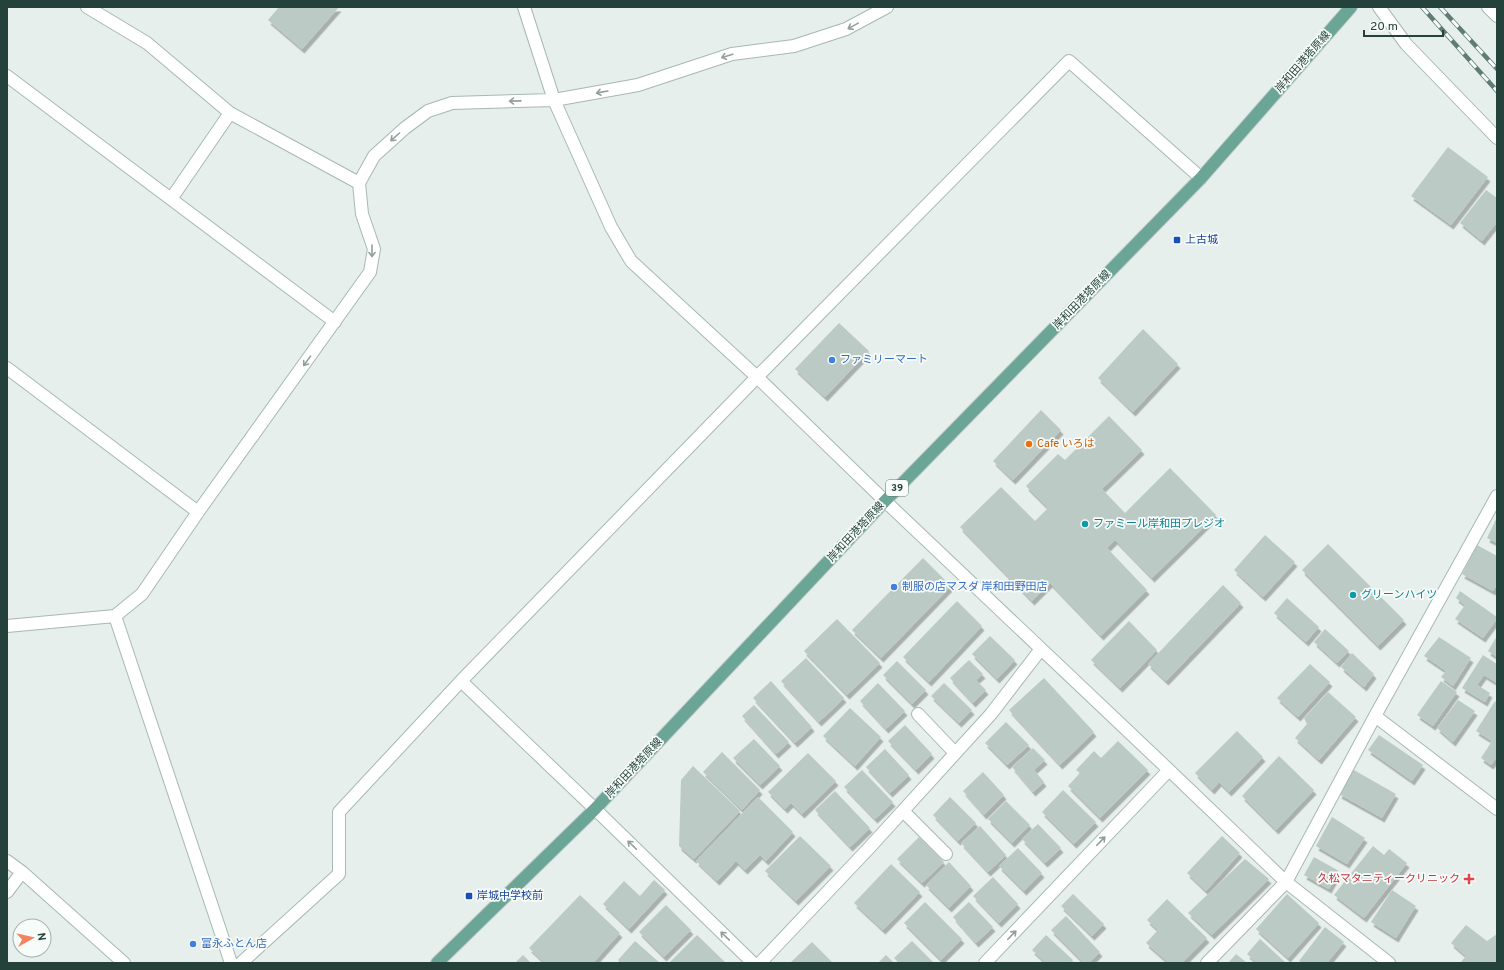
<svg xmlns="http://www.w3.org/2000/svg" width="1504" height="970" viewBox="0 0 1504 970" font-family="Overpass,'Noto Sans JP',sans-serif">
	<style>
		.building { fill: #bbcac4; filter: url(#shadow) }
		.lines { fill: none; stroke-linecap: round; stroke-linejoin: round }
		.minor-casing { stroke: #a8b8b2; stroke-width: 14 }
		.major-casing { stroke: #c2cac8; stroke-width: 14 }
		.minor { stroke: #fff; stroke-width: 12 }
		.major { stroke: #6aa596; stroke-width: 12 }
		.rail-casing { stroke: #5f7d75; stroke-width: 4.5 }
		.rail { stroke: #f7fbf9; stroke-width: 3; stroke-dasharray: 9; stroke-linecap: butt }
		.oneway { stroke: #92a09c }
		.transit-dot { fill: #1a4fb4; stroke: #f7fbf9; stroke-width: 1.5 }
		.shop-dot { fill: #3f7fe0; stroke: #f7fbf9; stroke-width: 1.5 }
		.food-dot { fill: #e8710a; stroke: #f7fbf9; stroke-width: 1.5 }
		.culture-dot { fill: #0f9aa8; stroke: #f7fbf9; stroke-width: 1.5 }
		.health-dot { fill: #e0444e; stroke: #f7fbf9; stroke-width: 1.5 }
		.labels { text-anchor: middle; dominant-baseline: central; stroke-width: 3.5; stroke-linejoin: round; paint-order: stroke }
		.shield { fill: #f7fbf9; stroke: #637a73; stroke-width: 1 }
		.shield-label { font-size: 10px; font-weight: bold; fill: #24423a }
		.street-label { font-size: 11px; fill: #24423a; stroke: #f7fbf9 }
		.transit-label { font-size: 11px; fill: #164399; stroke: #f7fbf9; text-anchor: start }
		.shop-label { font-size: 11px; fill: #366cbe; stroke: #f7fbf9; text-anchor: start }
		.food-label { font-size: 11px; fill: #c56008; stroke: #f7fbf9; text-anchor: start }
		.culture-label { font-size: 11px; fill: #0d838f; stroke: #f7fbf9; text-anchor: start }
		.health-label { font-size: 11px; fill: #be3a42; stroke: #f7fbf9; text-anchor: end }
	</style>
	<defs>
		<filter id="shadow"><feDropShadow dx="2.5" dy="4.5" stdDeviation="0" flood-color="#0004"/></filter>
	</defs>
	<rect width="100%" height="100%" fill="#e6efeb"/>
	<path class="building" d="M279,7H339L302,49L268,20Z
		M1448,147L1488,177L1451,225L1411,196Z
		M1486,190L1497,198V222L1482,241L1460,223Z
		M839,323L869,351L825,397L795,369Z
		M1143,329L1178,364L1133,412L1098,378Z
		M1041,410L1061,430L1013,480L993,461Z
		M1109,416L1142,450L1102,489L1125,513L1170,468L1216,515L1152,578L1115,540L1107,548L1147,590L1101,636L1050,583L1032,601L960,527L1001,487L1035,521L1048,508L1026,486L1058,454L1065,460Z
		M1497,517V543L1487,538Z
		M1265,535L1295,562L1263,597L1234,570Z
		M1328,544L1404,620L1378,646L1302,570Z
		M1477,545L1497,556V584L1493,591L1462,574Z
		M923,558L951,586L881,658L852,630Z
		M1223,585L1241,603L1166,681L1148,664Z
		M1460,591L1497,617V619L1483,638L1455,619L1465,605L1456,598Z
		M1287,598L1319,627L1306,642L1274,613Z
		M957,601L982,626L929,682L903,657Z
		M837,619L880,663L847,695L804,651Z
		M1129,621L1157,650L1120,688L1091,660Z
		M1325,629L1349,651L1337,663L1314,642Z
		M990,636L1015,660L997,679L972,654Z
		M1497,636V657L1488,651Z
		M1439,637L1471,658L1453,686L1441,677L1446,671L1424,656Z
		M1352,653L1374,674L1364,687L1341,667Z
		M1483,655L1497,664V683L1484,675L1477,685L1490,693L1485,702L1462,688Z
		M806,658L844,698L819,722L781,681Z
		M969,660L983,674L976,680L986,690L973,703L950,678Z
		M897,661L926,690L912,704L883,675Z
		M1310,664L1330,682L1298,717L1277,698Z
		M1044,678L1094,732L1060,765L1009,710Z
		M771,681L812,727L795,743L753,698Z
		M1441,681L1457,692L1433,726L1417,715Z
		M878,683L905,711L886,729L860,701Z
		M944,683L972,710L959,723L931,696Z
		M1328,692L1356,717L1319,760L1295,738L1307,724L1304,718Z
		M1458,700L1475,711L1453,742L1437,728Z
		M1495,701L1497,703V757L1491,765L1481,758L1492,741L1476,731Z
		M754,705L789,742L776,754L742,716Z
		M850,708L881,737L855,766L823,736Z
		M1006,722L1029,745L1007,765L985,743Z
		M905,725L932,754L916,770L888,741Z
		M1237,731L1263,757L1229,792L1219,782L1212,790L1195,773Z
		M1379,735L1423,765L1412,781L1368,750Z
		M754,739L780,766L760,785L733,758Z
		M1118,741L1148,770L1100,818L1068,786L1080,773L1076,770L1094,751L1101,758Z
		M1033,748L1045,760L1034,770L1044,782L1033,792L1012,767Z
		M885,749L909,775L890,793L866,767Z
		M722,752L760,790L742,810L703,772Z
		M808,753L836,781L802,814L791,803L785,809L768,792Z
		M1279,756L1314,790L1276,830L1242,796Z
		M693,766L740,811L694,859L679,846L681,780Z
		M1352,769L1396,794L1382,818L1339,794Z
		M862,770L893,802L875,819L844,787Z
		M983,772L1004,795L984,815L963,791Z
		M1063,790L1096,822L1074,844L1042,812Z
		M835,791L870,828L850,847L815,810Z
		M758,797L793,832L766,861L760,855L745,870L736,861L717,881L696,861Z
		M950,797L976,823L958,841L933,815Z
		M1006,801L1030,825L1012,843L988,819Z
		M1332,817L1365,838L1347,864L1316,846Z
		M1038,824L1061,848L1045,863L1022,839Z
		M980,826L1006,855L988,872L961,843Z
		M800,836L831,866L796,901L765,871Z
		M1222,836L1240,853L1206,891L1187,873Z
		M919,837L944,862L922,883L897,859Z
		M1373,846L1384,855L1389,849L1407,863L1364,918L1334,895Z
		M1018,848L1042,873L1024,891L999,866Z
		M1314,857L1339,871L1329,889L1304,875Z
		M1245,859L1269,879L1212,935L1188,913Z
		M949,862L971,886L949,908L926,885Z
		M891,864L920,892L883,930L854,903Z
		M993,877L1018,904L999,923L973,896Z
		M654,880L665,890L629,929L603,904L624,881L640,896Z
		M1392,890L1416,906L1396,938L1371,922Z
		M1073,894L1104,924L1092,936L1061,906Z
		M1287,894L1319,923L1288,958L1256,929Z
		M580,895L620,933L593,963H545L529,948Z
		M1167,899L1207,938L1182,963H1169L1146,943L1158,930L1147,920Z
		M925,902L962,939L941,960L904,923Z
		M969,902L993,927L976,943L953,917Z
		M666,905L691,930L664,957L639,932Z
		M1066,916L1100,952L1089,963H1084L1051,930Z
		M1466,925L1487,941L1497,934V963H1460L1466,956L1451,943Z
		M1325,927L1344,942L1327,963H1302L1299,961Z
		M697,935L726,963H669Z
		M1046,935L1073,960L1070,963H1046L1032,950Z
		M1260,939L1286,963H1257L1247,954Z
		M635,941L660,963H620L618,960Z
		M912,941L934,963H899L894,958Z
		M812,942L833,963H790Z
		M1236,954L1247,963H1228Z
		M523,955L531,963H515Z
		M886,955L894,963H878Z"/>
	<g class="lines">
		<g class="minor-casing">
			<path id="minor" d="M87,7L147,43L230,113L359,183
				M524,7L554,100L611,227L631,261L757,377L885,501L1169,770L1286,882L1389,963
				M1379,7L1406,44L1497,138
				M1488,7L1497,16
				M7,76L335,322
				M171,199L230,113
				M7,368L198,512
				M115,616L231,963
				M7,626L115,616L142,594L198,512L370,272L374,249L362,214L359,183L374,156L405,128L428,111L452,103L554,100L638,85L732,54L794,46L846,29L887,7
				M461,681L595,809L753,963
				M918,714L955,753
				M1375,716L1497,809
				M903,811L946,854
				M7,861L22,872L124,963
				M7,892L22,872
				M241,963L339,874V812L461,681L757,377L1069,61L1201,178
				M760,963L870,847L991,714L1041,649
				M985,963L1169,770
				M1207,963L1286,882L1375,716L1497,496"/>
		</g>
		<g class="major-casing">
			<path id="major" d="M437,963L595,809L885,501L1201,178L1351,7"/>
		</g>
		<use href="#minor" class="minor"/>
		<use href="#major" class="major"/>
		<g class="rail-casing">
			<path id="rail" d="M1422,7L1497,91
				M1440,7L1497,69"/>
		</g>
		<use href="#rail" class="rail"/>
	</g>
	<defs><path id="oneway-shaft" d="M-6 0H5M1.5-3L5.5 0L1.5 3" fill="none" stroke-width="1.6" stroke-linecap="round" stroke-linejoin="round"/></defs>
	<g class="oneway">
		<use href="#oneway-shaft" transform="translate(853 26) rotate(151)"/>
		<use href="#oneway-shaft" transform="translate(727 56) rotate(163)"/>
		<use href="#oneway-shaft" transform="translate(602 92) rotate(170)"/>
		<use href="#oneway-shaft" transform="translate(515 101) rotate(179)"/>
		<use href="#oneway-shaft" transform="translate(395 137) rotate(138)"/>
		<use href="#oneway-shaft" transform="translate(372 251) rotate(90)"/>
		<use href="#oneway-shaft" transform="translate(307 361) rotate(126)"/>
		<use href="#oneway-shaft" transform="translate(1101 841) rotate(-46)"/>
		<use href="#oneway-shaft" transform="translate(632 845) rotate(-136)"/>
		<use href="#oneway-shaft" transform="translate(1012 935) rotate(-46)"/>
		<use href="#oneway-shaft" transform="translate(725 936) rotate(-136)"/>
	</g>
	<g class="transit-dot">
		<rect x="1173" y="236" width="8" height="8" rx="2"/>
		<rect x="465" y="892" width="8" height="8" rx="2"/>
	</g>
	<g class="shop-dot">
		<circle cx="832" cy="360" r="4"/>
		<circle cx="894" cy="587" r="4"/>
		<circle cx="193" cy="944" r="4"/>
	</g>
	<circle class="food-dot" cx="1029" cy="444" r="4"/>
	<g class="culture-dot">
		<circle cx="1085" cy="524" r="4"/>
		<circle cx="1353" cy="595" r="4"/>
	</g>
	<path class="health-dot" d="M1467 873h4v4h4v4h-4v4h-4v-4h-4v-4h4z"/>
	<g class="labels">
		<rect class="shield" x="886" y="480" width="22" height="16" rx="3"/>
		<g class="shield-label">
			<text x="897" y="488">39</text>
		</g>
		<g class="street-label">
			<text transform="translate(1303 62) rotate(-49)">岸和田港塔原線</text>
			<text transform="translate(1082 300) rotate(-46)">岸和田港塔原線</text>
			<text transform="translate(856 532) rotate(-47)">岸和田港塔原線</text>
			<text transform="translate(634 768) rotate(-47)">岸和田港塔原線</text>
		</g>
		<g class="transit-label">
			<text x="1185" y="240">上古城</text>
			<text x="477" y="896">岸城中学校前</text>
		</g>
		<g class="shop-label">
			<text x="840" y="360">ファミリーマート</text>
			<text x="902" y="587">制服の店マスダ 岸和田野田店</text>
			<text x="201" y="944">富永ふとん店</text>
		</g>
		<g class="food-label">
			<text x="1037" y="444">Cafe いろは</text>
		</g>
		<g class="culture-label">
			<text x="1093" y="524">ファミール岸和田プレジオ</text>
			<text x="1361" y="595">グリーンハイツ</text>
		</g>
		<g class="health-label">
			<text x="1460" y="879">久松マタニティークリニック</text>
		</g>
	</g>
	<rect width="1504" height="970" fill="none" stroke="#24423a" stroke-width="16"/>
	<g transform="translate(32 938) rotate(82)"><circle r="19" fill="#f7fbf9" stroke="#a3b1ad"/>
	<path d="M0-3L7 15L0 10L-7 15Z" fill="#f4845f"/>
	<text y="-6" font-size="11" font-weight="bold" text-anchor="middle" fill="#24423a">N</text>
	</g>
	<path d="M1364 30v6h79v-6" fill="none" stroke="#24423a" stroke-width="2"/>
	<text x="1370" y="30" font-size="12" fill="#24423a" stroke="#f7fbf9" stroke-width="3" paint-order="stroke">20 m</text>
</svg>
